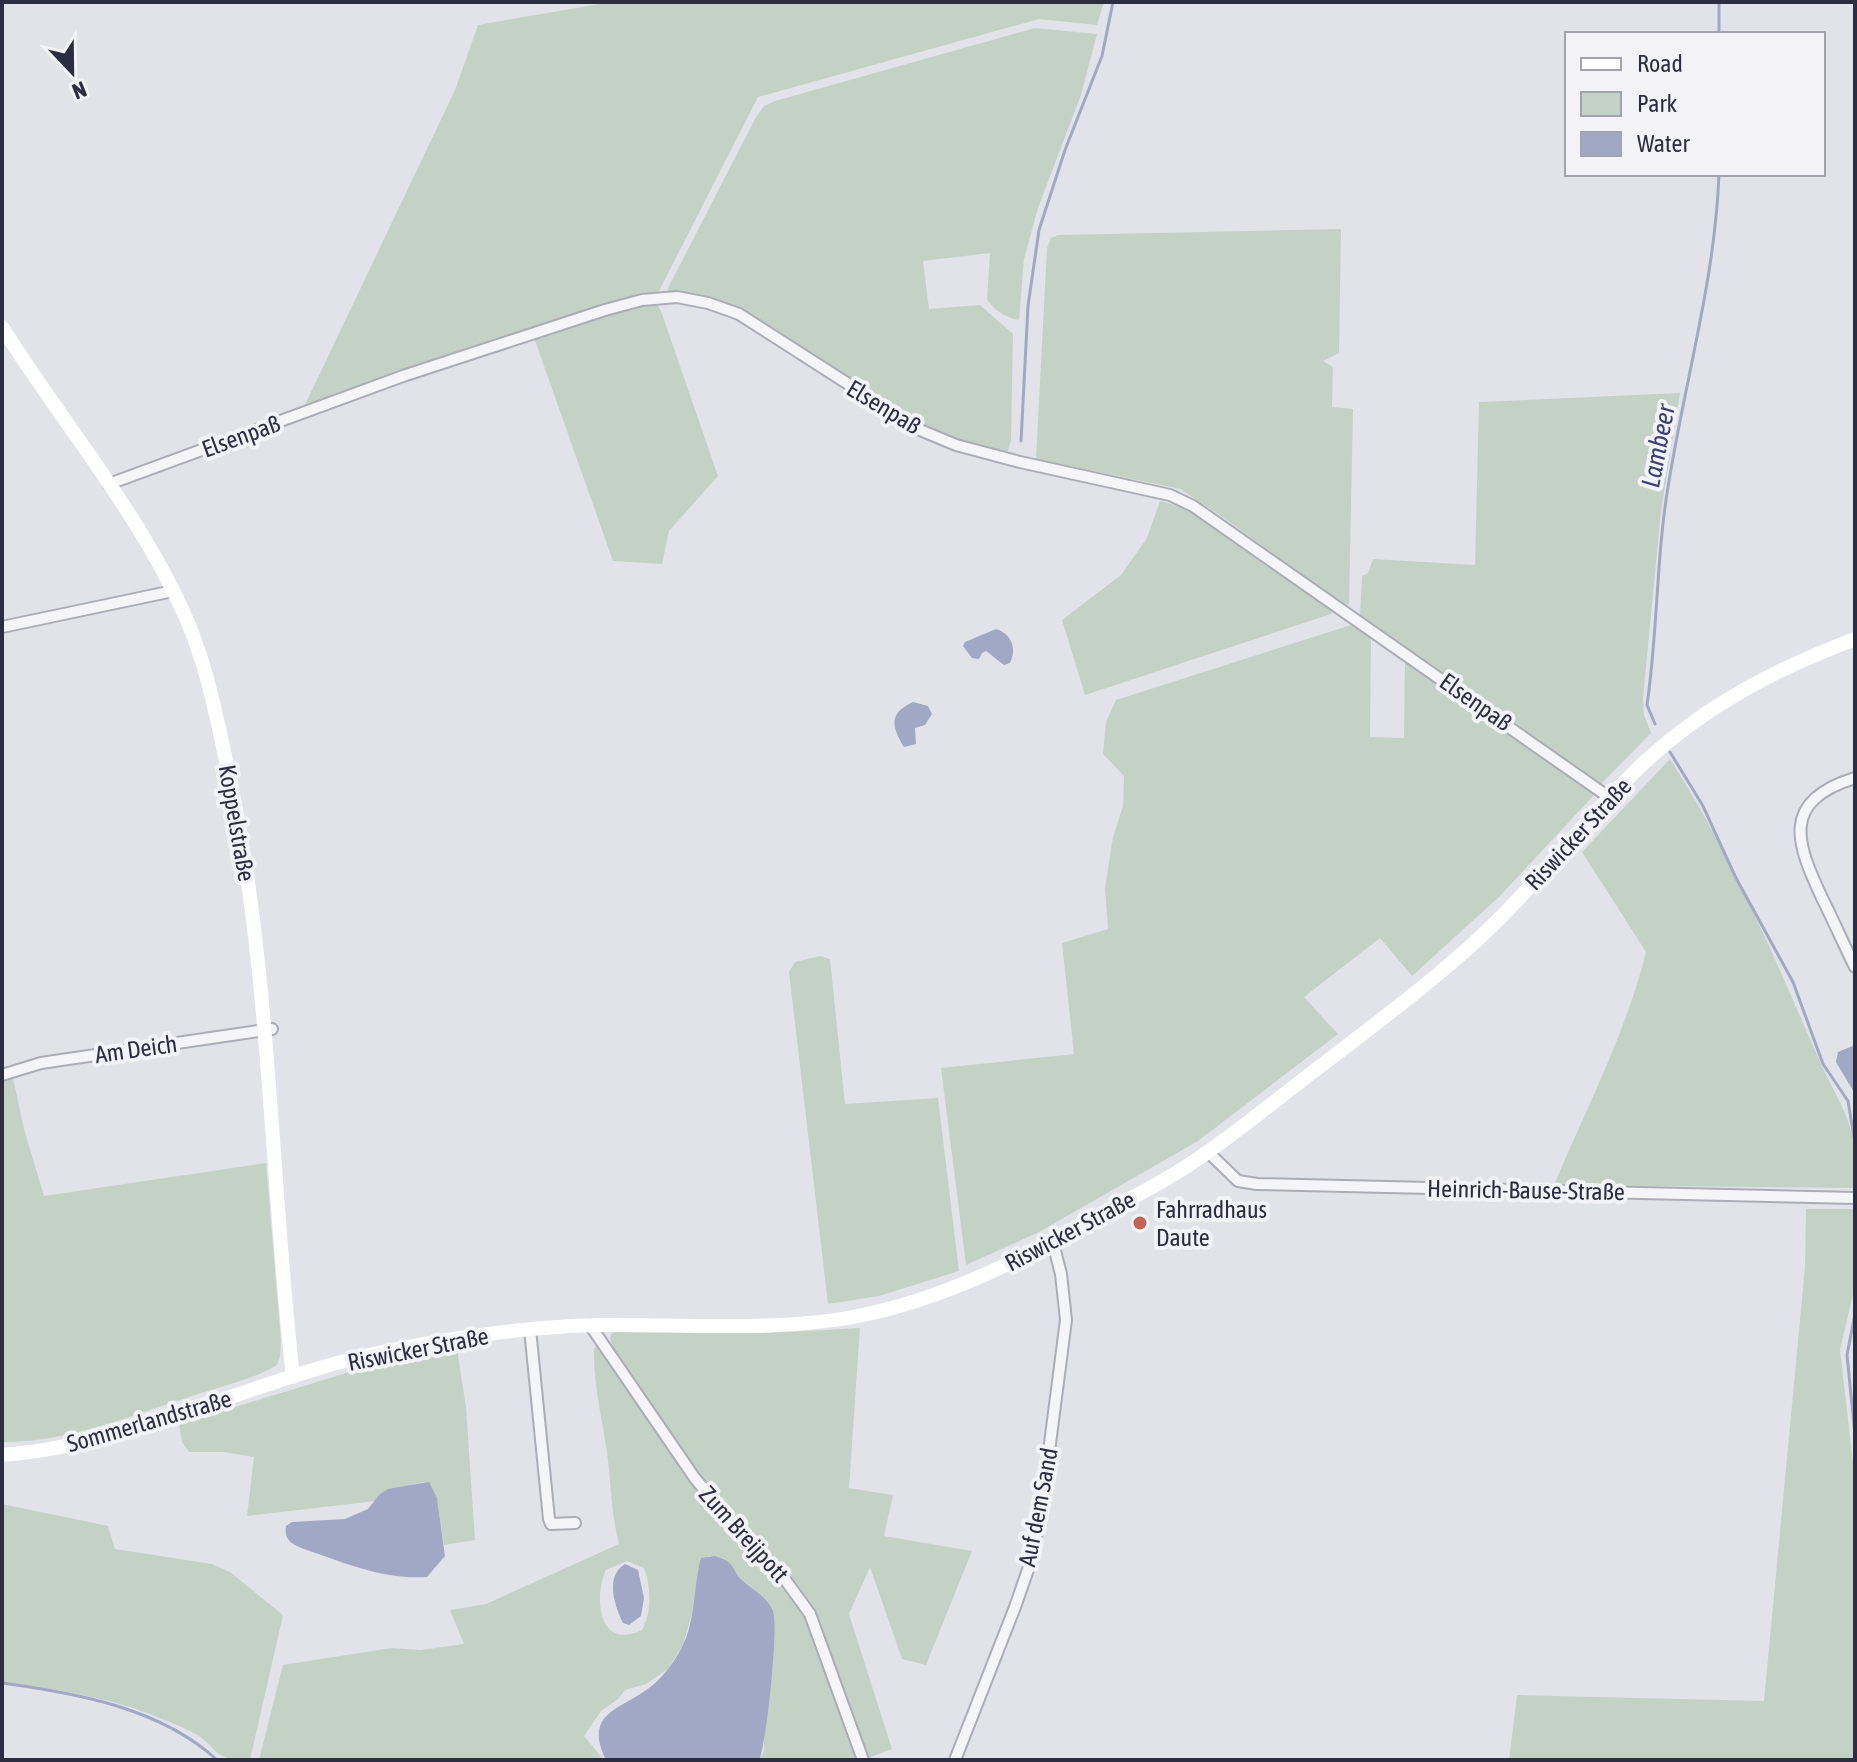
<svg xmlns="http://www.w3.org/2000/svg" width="1857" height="1762" viewBox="0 0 1857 1762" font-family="'Asap Condensed',sans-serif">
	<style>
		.green { fill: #c4d2c5; fill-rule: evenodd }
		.water { fill: #a1a8c6 }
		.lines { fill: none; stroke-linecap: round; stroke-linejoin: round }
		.stream { stroke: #a1a8c6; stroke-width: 3 }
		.street-casing { stroke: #abacb6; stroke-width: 14 }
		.street { stroke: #f5f5f8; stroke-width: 10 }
		.secondary { stroke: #fff; stroke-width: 14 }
		.poi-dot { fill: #c26353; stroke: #f2f2f7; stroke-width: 3 }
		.labels { text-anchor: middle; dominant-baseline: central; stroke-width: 8; stroke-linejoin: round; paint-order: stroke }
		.street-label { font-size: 24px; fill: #2c2d40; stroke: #f2f2f7 }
		.poi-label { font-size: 24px; fill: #2c2d40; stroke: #f2f2f7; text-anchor: start }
		.water-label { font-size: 26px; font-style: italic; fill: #3a4270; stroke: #f2f2f7 }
	</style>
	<rect width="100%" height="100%" fill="#e2e3e9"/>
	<path class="green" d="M611,2H1104L1097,25L1039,19L758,97L658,293C537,320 420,367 303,409L455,90L478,25Z
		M1035,28L1097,34L1081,95L1038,208L1024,259L1019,320C1008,319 992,309 987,299L990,253L923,261L929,309L980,305L1013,334L1011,440L1008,451L1002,452L963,443L922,427L749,314L706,297L669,292L668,288L756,117L764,106L775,101Z
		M1341,229L1339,353L1323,361L1333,367L1332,407L1353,409L1349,605L1340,602L1217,513L1180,489L1036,459L1047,248L1051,238L1058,235Z
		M646,303L658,306L661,311L718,476L669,531L662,564L613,561L533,335Z
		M1680,393L1661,511L1643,698L1644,715L1651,733L1600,785L1360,616L1362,576L1368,573L1373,559L1475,565L1479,402Z
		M1160,501L1184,508L1211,524L1333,611L1331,614L1085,695L1062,620L1121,575L1147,538Z
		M1351,625L1371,638L1370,737L1404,738L1405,658L1594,795L1500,896L1412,976L1380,938L1304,997L1338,1034L1198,1141L1039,1232L966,1265L941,1068L1074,1054L1062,943L1108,929L1105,888L1113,837L1123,806L1124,776L1103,754L1106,722L1116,700Z
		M1670,759C1730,852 1773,954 1817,1055C1826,1077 1840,1099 1848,1121C1856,1142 1855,1167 1855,1188L1554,1185C1586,1109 1626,1033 1646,952L1582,852Z
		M820,956L830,959L845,1104L938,1098L959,1271L879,1296L828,1304L789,972L795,962Z
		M12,1073L24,1129L44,1196L266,1163L281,1341L280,1356L277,1365C250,1381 218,1387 189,1397C130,1416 65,1443 2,1442V1078Z
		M1806,1209H1855L1854,1290L1840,1350L1855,1480V1760H1509L1517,1695L1764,1701L1805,1267Z
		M860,1328L849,1488L893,1495L884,1536L972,1551L926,1665L902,1659L870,1567L849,1614L892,1749L865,1759L816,1618L801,1592L699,1478L614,1351L610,1338L612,1333L618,1331L768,1333Z
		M597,1347L693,1483L718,1515L775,1577L798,1604L809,1625L856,1760H759L764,1751V1730L773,1664L760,1595L738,1576L725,1559L709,1556L699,1567L692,1613L683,1645L668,1669L646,1684L625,1690L618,1699L601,1711L584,1736L604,1760H259L283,1665L391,1648L421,1650L464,1644L450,1610L486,1604L619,1544C611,1513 611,1483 607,1452C602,1418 593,1383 594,1348ZM627,1561L644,1568C651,1587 652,1612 642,1630C599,1651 593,1598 606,1570Z
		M457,1349L466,1407L475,1540L444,1545L437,1498L424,1482L380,1494L375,1501L247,1516L254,1457L223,1452H189L182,1442L179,1424L376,1364Z
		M2,1504L108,1526L115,1549L212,1564L230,1572L283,1615L250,1760C208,1760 222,1748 192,1732C178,1725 162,1719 147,1713C101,1696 50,1688 2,1682Z"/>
	<path class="water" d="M996,629C1012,634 1017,649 1010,663L1004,665L986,651L982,653L979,659L972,658L963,646L965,642Z
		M913,702L928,706L932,714L925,725L915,728L916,744L904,747C891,726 889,713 913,702Z
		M1855,1045V1094L1836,1062L1838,1052Z
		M429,1482L437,1498L445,1556L427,1577C382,1580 343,1562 301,1548C290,1543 284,1539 286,1526L292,1522L345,1519L368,1509L380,1494L388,1489Z
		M715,1556C720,1558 723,1558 727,1561C733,1565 734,1570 738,1576C749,1588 767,1596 773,1611C779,1626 766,1748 759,1760H606C581,1710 626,1709 654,1684C665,1674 674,1662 681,1649C696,1622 693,1587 701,1558Z
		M625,1564L638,1570L644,1598L641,1616L629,1625L623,1623C614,1605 605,1576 625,1564Z"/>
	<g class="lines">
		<path class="stream" d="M1719,2V34
			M1021,441L1028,306L1039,230L1065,150L1102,56L1113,2
			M1655,724L1647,705C1658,631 1656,555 1669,481C1686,377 1715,279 1719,174
			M1670,752L1703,806L1736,878L1793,982L1823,1064L1848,1101L1855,1143
			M1855,1314L1847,1355L1855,1435
			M2,1683C76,1693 161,1708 217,1760"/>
		<g class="street-casing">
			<path id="street" d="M109,484L403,376L605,310L642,300L677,297L708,303L739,314L920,430L956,445L1020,462L1170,495L1193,506L1610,798
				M2,627L173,591
				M1855,778C1780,801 1796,843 1823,900C1834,922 1844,945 1855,967
				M2,1075L41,1063L272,1029
				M1208,1152L1238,1181L1257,1184L1855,1198
				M590,1325L694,1477L738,1531L781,1574L810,1614L863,1760
				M530,1329L549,1519L551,1524L575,1523
				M955,1760L1015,1607L1031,1561L1041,1513L1066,1320L1061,1274L1053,1243"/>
		</g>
		<use href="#street" class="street"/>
		<path class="secondary" d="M2,327C63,424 140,513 186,618C207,666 217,719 228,770C271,969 270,1175 293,1377
			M2,1455C136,1445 257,1377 387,1351C456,1337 525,1327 596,1325C679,1324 778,1332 858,1316C944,1299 1025,1258 1100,1215C1137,1195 1175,1176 1209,1151C1249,1123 1287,1091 1326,1062C1387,1015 1450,969 1504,914C1553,864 1596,807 1647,760C1708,704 1778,668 1855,639"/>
	</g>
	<circle class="poi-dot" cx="1140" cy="1223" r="8"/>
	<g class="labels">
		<g class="street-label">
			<text transform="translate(884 407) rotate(31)">Elsenpaß</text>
			<text transform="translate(241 436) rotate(-20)">Elsenpaß</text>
			<text transform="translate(1476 702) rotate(35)">Elsenpaß</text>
			<text transform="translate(237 823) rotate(80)">Koppelstraße</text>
			<text transform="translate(1578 834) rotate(-47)">Riswicker Straße</text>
			<text transform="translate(136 1049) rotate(-8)">Am Deich</text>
			<text transform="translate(1526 1190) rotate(1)">Heinrich-Bause-Straße</text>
			<text transform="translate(1070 1231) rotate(-28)">Riswicker Straße</text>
			<text transform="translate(418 1349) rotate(-11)">Riswicker Straße</text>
			<text transform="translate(149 1421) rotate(-16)">Sommerlandstraße</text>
			<text transform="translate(1038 1507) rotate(-79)">Auf dem Sand</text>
			<text transform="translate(744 1534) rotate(48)">Zum Breijpott</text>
		</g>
		<g class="poi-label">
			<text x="1156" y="1209">Fahrradhaus<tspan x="1156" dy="28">Daute</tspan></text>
		</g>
		<g class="water-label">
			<text transform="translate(1658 446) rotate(-79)">Lambeer</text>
		</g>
	</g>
	<rect width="1857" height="1762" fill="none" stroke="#2c2d40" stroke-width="8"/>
	<rect x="1565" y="32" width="260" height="144" fill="#f2f2f7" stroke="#a3a3ae" stroke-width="2"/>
	<rect x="1581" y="58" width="40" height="12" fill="#ffffff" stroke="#a3a3ae" stroke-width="2"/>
	<text x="1637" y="72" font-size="24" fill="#2c2d40">Road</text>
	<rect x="1581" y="92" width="40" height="24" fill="#c4d2c5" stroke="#a3a3ae" stroke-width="2"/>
	<text x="1637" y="112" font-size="24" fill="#2c2d40">Park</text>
	<rect x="1581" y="132" width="40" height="24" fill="#a1a8c6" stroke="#a3a3ae" stroke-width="2"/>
	<text x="1637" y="152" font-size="24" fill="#2c2d40">Water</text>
	<g transform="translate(72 72) rotate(158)" stroke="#f2f2f7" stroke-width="6" paint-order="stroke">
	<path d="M0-6L14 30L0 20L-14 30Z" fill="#2c2d40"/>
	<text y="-12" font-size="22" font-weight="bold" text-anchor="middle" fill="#2c2d40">N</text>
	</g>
</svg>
